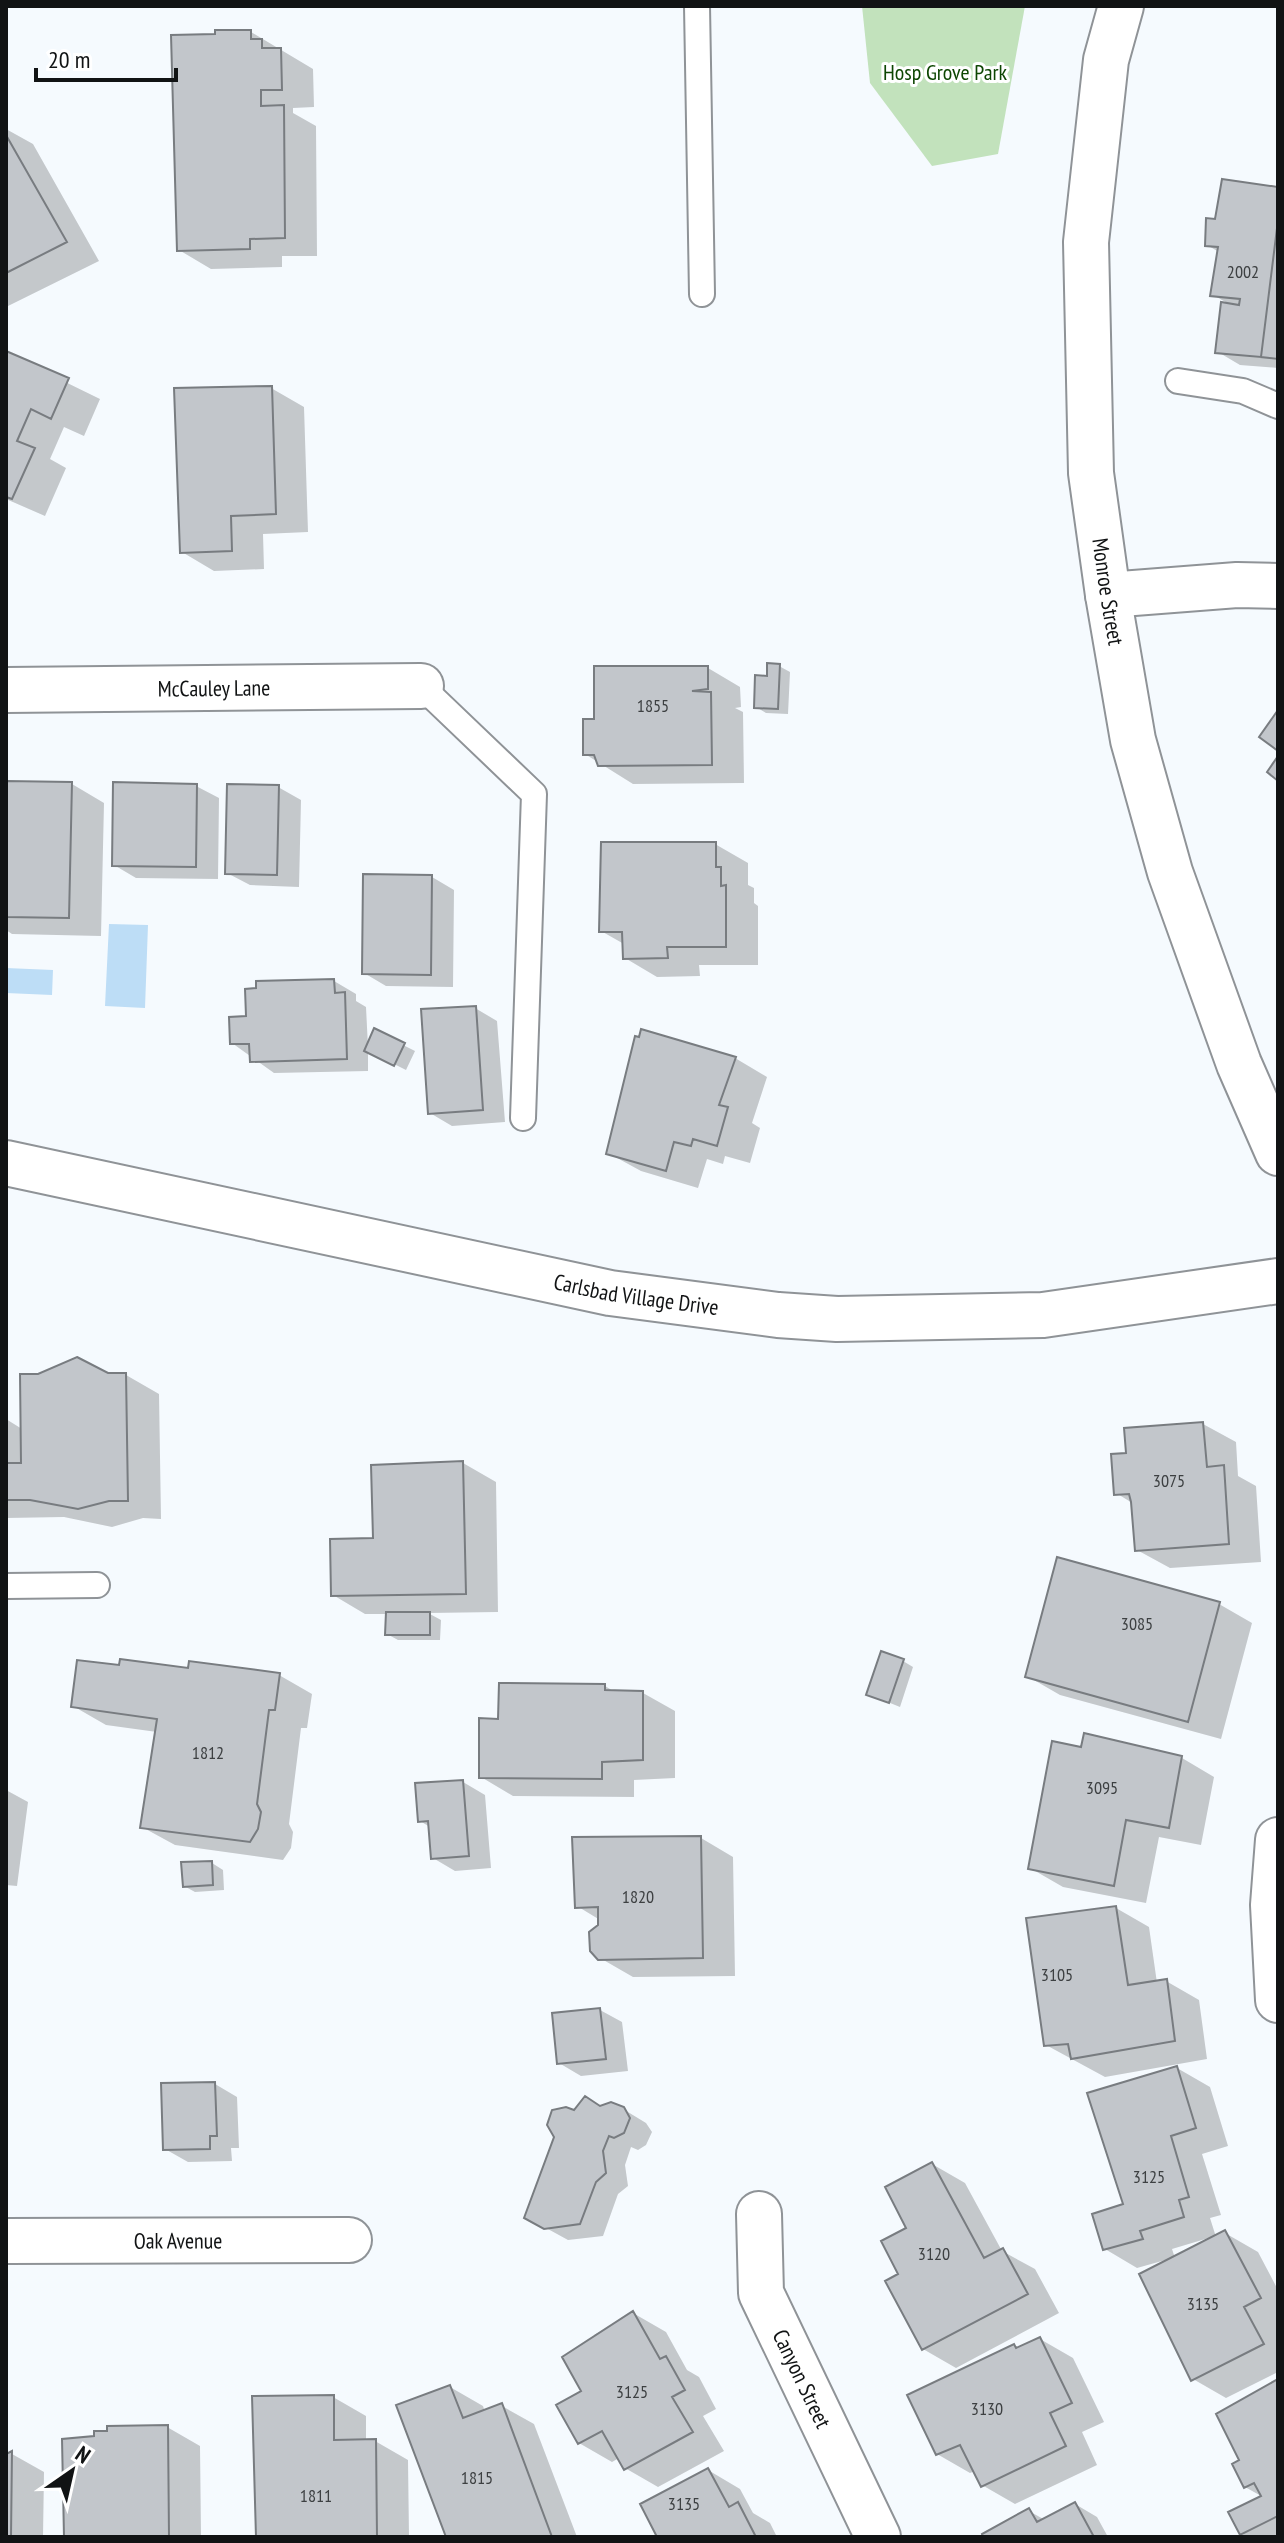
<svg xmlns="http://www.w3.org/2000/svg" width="1284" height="2543" viewBox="0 0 1284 2543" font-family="'PT Sans Narrow',sans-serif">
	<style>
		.green { fill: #c2e2bc }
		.water { fill: #bdddf6 }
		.shadow { fill: #0003; fill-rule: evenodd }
		.building { fill: #c2c6cb; stroke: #787c80; stroke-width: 2 }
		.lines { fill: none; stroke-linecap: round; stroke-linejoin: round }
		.service-casing { stroke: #8f9397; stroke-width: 28 }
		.minor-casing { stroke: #8f9397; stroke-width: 48 }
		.secondary-casing { stroke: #8f9397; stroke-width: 48 }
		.primary-casing { stroke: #8f9397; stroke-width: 48 }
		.service { stroke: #fff; stroke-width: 24 }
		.minor { stroke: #fff; stroke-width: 44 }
		.secondary { stroke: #fff; stroke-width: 44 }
		.primary { stroke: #fff; stroke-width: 44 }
		.labels { text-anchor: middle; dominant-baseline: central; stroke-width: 6; stroke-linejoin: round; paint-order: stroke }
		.number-label { font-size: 18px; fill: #3d4042 }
		.park-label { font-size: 22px; fill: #0d4602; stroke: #fff }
		.street-label { font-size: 22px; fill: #111314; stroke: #fff }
	</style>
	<rect width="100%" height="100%" fill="#f5fafe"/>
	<path class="green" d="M862,6H1025L998,154L932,166L870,83Z"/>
	<path class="water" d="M109,924L148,925L145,1008L105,1006Z
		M6,968L53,970L52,995L6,993Z"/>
	<path class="shadow" d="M251,32L313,69L314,107L293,108V113L316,126L317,256H282V267L211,269L179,250Z
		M6,129L33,144L99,261L6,307Z
		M1278,189V368L1240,365L1218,352L1231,305L1213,295L1219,252L1207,245L1216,222Z
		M6,353L100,399L84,436L64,427L50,459L66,468L45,516L6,499Z
		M271,388L304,407L308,532L263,534L264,569L214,571L182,552Z
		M779,666L790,672L788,714L766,713L756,707L768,678Z
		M708,668L740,687L741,707L735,708L743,712L744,783L633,784L585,754Z
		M6,783L72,784L104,803L101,936L12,934L6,930Z
		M196,786L219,798L218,879L136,878L114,865Z
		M278,787L301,800L299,887L250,885L227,873Z
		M715,844L748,863V885L754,888V903L758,906V965H699L700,976L657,977L625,958L624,944L601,931Z
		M432,877L454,890L453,987L386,986L364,973Z
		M334,981L356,994V1001L366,1007L368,1047L375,1031L415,1051L406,1070L368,1051V1071L274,1073L232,1043L248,1018Z
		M475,1008L497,1021L505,1122L452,1126L430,1113Z
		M735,1058L767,1077L752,1123L760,1128L750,1163L725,1156L723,1164L707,1159L698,1188L641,1171L608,1153Z
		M108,1375H126L159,1394L161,1519L143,1518L112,1527L64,1517L6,1518V1419L22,1429Z
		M1203,1424L1236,1442L1238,1476L1256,1486L1261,1562L1170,1568L1137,1550L1134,1504L1116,1493L1128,1455Z
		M463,1463L496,1482L498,1612L428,1613L441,1620L440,1640H398L387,1634L388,1614H365L333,1595L375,1540Z
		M1059,1559L1219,1604L1252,1623L1221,1739L1060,1695L1027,1676Z
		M903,1661L913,1667L900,1707L868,1694Z
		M190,1670L279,1675L312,1694L307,1728H301L289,1824L293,1832L291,1848L283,1860L175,1845L142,1827L157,1732L106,1725L73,1706Z
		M605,1686L615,1692L643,1693L675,1711V1778L634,1780V1797L513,1796L481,1777L500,1721Z
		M1086,1735L1182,1758L1214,1777L1201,1845L1159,1837L1146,1903L1063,1887L1030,1868Z
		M463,1782L485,1795L491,1868L455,1871L433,1858L430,1827L420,1821Z
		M6,1790L28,1802L17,1886L6,1885Z
		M701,1838L733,1857L735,1976L633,1977L600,1958V1920L577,1906Z
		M212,1863L223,1870L224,1890L195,1892L184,1886Z
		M1116,1908L1149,1927L1157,1983L1166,1981L1199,2000L1207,2059L1105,2077L1046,2045Z
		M600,2010L622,2022L628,2071L581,2076L559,2063Z
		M1177,2068L1210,2087L1228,2146L1202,2154L1221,2215L1210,2218L1216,2237L1225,2233L1258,2252L1278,2290V2372L1226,2398L1193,2379L1169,2259L1137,2268L1105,2249L1126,2206ZM1212,2237L1175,2258L1172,2249Z
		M215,2084L237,2097L239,2148H231L232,2161L188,2162L165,2149Z
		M602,2108L623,2109L646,2123L652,2132L646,2145L638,2150L631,2147L625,2165L628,2186L618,2194L603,2236L568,2240L526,2217L574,2112Z
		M932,2164L965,2183L1002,2251L1035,2269L1059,2313L956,2368L923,2349L901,2274L909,2229Z
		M633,2313L666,2332L687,2370L699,2377L716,2409L703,2416L724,2451L658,2487L625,2468L619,2458L612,2462L579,2443L583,2392L597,2340L594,2335Z
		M1040,2339L1073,2358L1104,2422L1082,2432L1097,2465L1015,2504L982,2485L975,2471L970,2473L937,2454L1014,2346L1019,2349Z
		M1278,2381V2537H1248L1242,2534L1263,2497L1245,2487L1238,2401Z
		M450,2387L483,2406L485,2412L502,2406L534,2424L577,2537H448Z
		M333,2397L366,2416V2442L375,2441L408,2460L409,2537H257Z
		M167,2427L200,2446L201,2537H66Z
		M12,2454L44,2472L43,2537H6V2456Z
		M708,2470L740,2489L753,2513L770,2523L777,2537H659Z
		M1075,2504L1097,2517L1108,2537H985L1029,2511L1045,2520Z"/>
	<path class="building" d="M215,30H251V39H262V48H281L282,90H261V106L284,105L285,238L250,239V249L177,251L171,35L215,34Z
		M6,135L67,242L6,273Z
		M1222,179L1278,187V220L1261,357L1215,353L1221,302L1239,305L1240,299L1210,296L1218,247L1205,246L1206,218L1215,219Z
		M1278,220V359L1261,357Z
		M6,351L69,378L51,419L31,409L17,441L35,448L12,499L6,497Z
		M272,386L276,514L231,516L232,551L180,553L174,388Z
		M767,663L780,664L778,709L754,708L755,675L767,676Z
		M594,666H708V689L692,691L711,692L712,765L598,766L594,755H583V719H594Z
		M1278,710V751L1259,737Z
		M1278,756V781L1267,772Z
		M6,781L72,782L69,918L6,917Z
		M113,782L197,784L196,867L112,866Z
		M227,784L279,785L277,875L225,874Z
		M601,842H716V867H721V886L726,885V947H667L668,958L623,959L622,932H599Z
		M363,874L432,875L431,975L362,974Z
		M334,979L335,993L345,992L347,1059L250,1062L249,1044H230L229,1017L246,1016L245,989L256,988V981Z
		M476,1006L483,1110L428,1114L421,1009Z
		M374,1028L405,1043L394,1066L364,1051Z
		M641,1029L736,1057L719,1105L728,1107L717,1146L693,1139L691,1146L674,1142L666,1171L606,1154L635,1036L639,1037Z
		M77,1357L108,1373H126L128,1501H109L78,1509L30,1500H6V1463H21L20,1374H38Z
		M1203,1422L1207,1467L1224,1465L1229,1544L1135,1551L1131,1502L1129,1494L1114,1495L1111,1454L1126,1453L1124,1428Z
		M463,1461L466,1594L331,1596L330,1539L373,1538L371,1465Z
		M1057,1557L1220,1602L1188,1722L1025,1677Z
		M386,1612H430V1635H385Z
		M881,1651L904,1659L889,1703L866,1695Z
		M120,1659L188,1668L189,1661L280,1673L275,1710H269L257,1804L261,1812L258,1829L250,1842L140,1828L157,1719L71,1707L77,1660L119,1665Z
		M499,1683L605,1684V1690L643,1691V1760L602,1762V1779L479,1778V1718L498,1719Z
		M1084,1733L1182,1756L1169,1828L1126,1820L1114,1886L1028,1869L1052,1741L1081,1747Z
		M463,1780L469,1856L431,1859L428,1821L418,1822L415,1783Z
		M701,1836L703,1958L598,1960L590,1951L589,1932L598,1925V1907L575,1908L572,1837Z
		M212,1861L213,1885L183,1887L181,1862Z
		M1116,1906L1128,1985L1167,1979L1175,2041L1071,2059L1068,2044L1044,2046L1026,1918Z
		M600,2008L606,2059L557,2064L552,2013Z
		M1177,2066L1196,2128L1171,2136L1189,2197L1179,2200L1184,2217L1140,2231L1143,2239L1103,2250L1092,2214L1123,2204L1087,2093Z
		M215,2082L217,2136H210V2149L163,2150L161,2083Z
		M585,2096L600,2106L611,2102L624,2107L630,2118L624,2133L614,2138L609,2136L603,2151L606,2173L596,2182L580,2224L544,2229L524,2218L554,2137L547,2125L552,2110L566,2107L574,2110Z
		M932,2162L984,2258L1003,2248L1028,2294L922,2350L885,2281L898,2274L881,2241L906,2228L885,2187Z
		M1225,2230L1261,2298L1244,2307L1264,2344L1191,2381L1139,2274Z
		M633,2311L660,2359L666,2356L685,2390L672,2397L693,2432L624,2470L602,2431L578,2444L556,2405L581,2391L562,2357Z
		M1040,2337L1072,2403L1050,2413L1066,2446L981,2487L960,2445L936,2455L907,2395L1014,2344L1016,2348Z
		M1278,2379V2516L1240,2535L1228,2512L1261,2496L1254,2483L1244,2488L1232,2464L1239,2460L1216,2414Z
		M450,2385L463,2418L502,2403L552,2537H446L396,2405Z
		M334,2395V2440L376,2439L377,2537H256L252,2396Z
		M168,2425L169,2537H64L62,2439L94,2436V2431H107V2426Z
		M12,2451L11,2537H6V2454Z
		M708,2468L729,2507L738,2502L756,2537H657L640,2504Z
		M1075,2502L1094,2537H983L982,2534L1029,2508L1037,2522Z"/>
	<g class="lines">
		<g class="service-casing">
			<path id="service" d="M697,6L702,294
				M1178,381L1243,391L1278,406
				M421,686L534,794L523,1118
				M6,1586L97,1585"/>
		</g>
		<g class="minor-casing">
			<g id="minor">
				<path d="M1108,595L1237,585L1278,586"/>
				<path id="s1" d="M6,690L421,686"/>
				<path id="s2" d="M759,2214L761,2293L878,2537"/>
				<path id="s3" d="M6,2241L349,2240"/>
			</g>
		</g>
		<g class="secondary-casing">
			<g id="secondary">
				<path id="s4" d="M1121,6L1106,60L1086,242L1091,473L1108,595L1133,740L1170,872L1239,1064L1278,1153"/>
				<path d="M1278,1840L1273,1905L1278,2000"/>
			</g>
		</g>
		<g class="primary-casing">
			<g id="primary">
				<path id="s5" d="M6,1163L610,1293L778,1315L837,1319L1043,1315L1278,1281"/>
			</g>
		</g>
		<use href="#service" class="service"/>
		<use href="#minor" class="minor"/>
		<use href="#secondary" class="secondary"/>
		<use href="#primary" class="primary"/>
	</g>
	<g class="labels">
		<g class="number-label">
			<text x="1243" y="271">2002</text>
			<text x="653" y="705">1855</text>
			<text x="1169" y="1480">3075</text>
			<text x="1137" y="1623">3085</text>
			<text x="208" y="1752">1812</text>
			<text x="1102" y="1787">3095</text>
			<text x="638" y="1896">1820</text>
			<text x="1057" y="1974">3105</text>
			<text x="1149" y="2176">3125</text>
			<text x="934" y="2253">3120</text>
			<text x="1203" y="2303">3135</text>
			<text x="632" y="2391">3125</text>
			<text x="987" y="2408">3130</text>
			<text x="477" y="2477">1815</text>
			<text x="316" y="2495">1811</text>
			<text x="684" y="2503">3135</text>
		</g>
		<g class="park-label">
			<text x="945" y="72">Hosp Grove Park</text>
		</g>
		<g class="street-label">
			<text stroke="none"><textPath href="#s4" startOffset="590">Monroe Street</textPath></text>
			<text stroke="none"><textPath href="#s1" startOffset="208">McCauley Lane</textPath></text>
			<text stroke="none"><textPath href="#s5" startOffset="644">Carlsbad Village Drive</textPath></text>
			<text stroke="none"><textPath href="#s3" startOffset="172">Oak Avenue</textPath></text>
			<text stroke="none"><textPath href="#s2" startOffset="174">Canyon Street</textPath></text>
		</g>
	</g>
	<rect width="1284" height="2543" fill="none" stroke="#111314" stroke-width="16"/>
	<g transform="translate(72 2471) rotate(34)" stroke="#ffffff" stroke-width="6" paint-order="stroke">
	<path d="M0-6L14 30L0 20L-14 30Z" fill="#111314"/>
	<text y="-12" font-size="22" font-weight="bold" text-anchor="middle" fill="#111314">N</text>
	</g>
	<path d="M36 68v12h140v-12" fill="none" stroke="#111314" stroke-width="4"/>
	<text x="48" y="68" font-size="24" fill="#111314" stroke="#ffffff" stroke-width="6" paint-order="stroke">20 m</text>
</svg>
